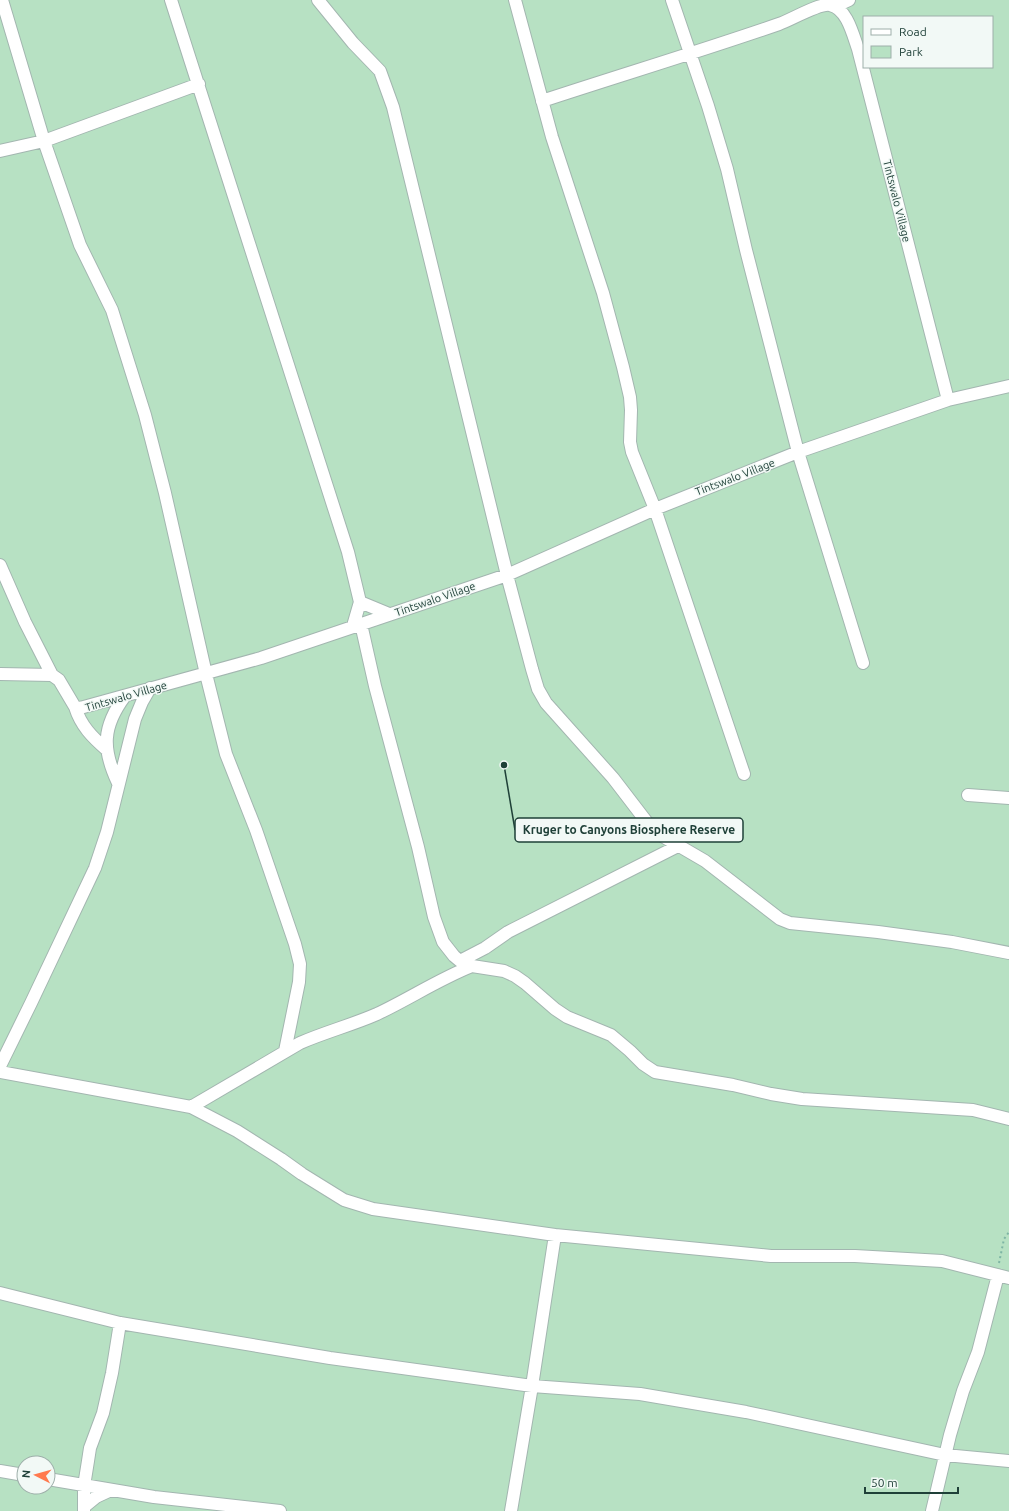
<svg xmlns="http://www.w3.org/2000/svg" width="1009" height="1511" viewBox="0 0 1009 1511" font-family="Ubuntu,sans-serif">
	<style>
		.green { fill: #b7e1c3; fill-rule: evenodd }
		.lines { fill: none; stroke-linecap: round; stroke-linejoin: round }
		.minor-casing { stroke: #a3b6b0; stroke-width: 14 }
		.path { stroke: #7eb5a4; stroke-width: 2; stroke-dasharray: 2 3; stroke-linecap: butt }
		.minor { stroke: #fff; stroke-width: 12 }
		.labels { text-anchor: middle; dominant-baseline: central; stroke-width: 3; stroke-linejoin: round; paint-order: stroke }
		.street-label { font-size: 11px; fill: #1f4038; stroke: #f2f9f6 }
		.leader { fill: none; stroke: #1f4038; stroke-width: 1.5 }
		.callout-dot { fill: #1f4038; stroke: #f2f9f6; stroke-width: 1.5 }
		.callout { fill: #f2f9f6; stroke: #1f4038; stroke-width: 1.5 }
		.callout-label { font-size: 12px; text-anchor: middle; font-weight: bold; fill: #1f4038 }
	</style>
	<rect width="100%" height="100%" fill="#e1ede8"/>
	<path class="green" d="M0,0H1009V1511H0ZM864,17H992V67H864ZM24,1463H48V1487H24Z"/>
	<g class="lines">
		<g class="minor-casing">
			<path id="minor" d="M2,0L44,141L80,245L112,310L145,415L165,493L206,674L226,754L256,830L295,944L300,964L299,982L285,1051
				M171,0L348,552L360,602L353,626
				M318,0L353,43L380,71L393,107L507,575L532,669L538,689L546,703L613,778L646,821L657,833L705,861L780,919L790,923L878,932L952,942L1009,953
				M515,0L552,137L603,293L623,367L630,397L631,410L630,442L632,452L655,509L744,774
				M672,0L708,106L727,169L746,250L798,452L863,663
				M836,6L849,0
				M0,151L44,141L199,84
				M948,400L1009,386
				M0,565L25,622L52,675
				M360,602L389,614
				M361,624L375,686L418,847L434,917L443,942L454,956L460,961L472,966L504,971L515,976L525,983L555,1009L567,1017L611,1035L630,1051L643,1064L655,1072L733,1085L771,1094L802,1099L973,1110L1009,1119
				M0,674L52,675L59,680L75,707L80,708L261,658L507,575L655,509L798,452L948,400L858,49C853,35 847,8 830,5C819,3 791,20 779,24C701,51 621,75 542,101
				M75,707C81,726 92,737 107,750
				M118,783C102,749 102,727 125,696
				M968,795L1009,798
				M460,961L485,948L508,932L678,846
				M0,1066L31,1003L95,868L107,832L135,719L142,702L150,688
				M0,1072L191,1107L237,1131L281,1159L302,1174L344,1200L373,1209L555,1235L771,1256H855L942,1261L1009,1278
				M191,1107L300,1043C325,1032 352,1025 377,1014C409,999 439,979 472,966
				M0,1293L120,1323L330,1358L532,1386L640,1394L746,1412L945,1455L1009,1461
				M0,1471L24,1475
				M48,1479L154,1497L280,1511
				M85,1506L96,1497L111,1490
				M84,1511V1486L88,1461L90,1448L103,1413L112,1373L120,1323
				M511,1511L532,1386L555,1235
				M932,1511L950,1435L963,1391L978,1352L998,1275"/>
		</g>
		<path class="path" d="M999,1263L1004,1239L1009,1232"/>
		<use href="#minor" class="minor"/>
	</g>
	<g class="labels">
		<g class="street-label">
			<text transform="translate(897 201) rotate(76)">Tintswalo Village</text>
			<text transform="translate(735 477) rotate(-21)">Tintswalo Village</text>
			<text transform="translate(435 599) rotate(-19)">Tintswalo Village</text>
			<text transform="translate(126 696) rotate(-16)">Tintswalo Village</text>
		</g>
	</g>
	<path class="leader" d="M504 765L515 830"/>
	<circle class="callout-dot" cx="504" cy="765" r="4"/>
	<rect class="callout" x="515" y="818" width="228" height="24" rx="4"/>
	<g class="callout-label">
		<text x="629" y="834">Kruger to Canyons Biosphere Reserve</text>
	</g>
	<rect x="863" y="16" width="130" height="52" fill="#f2f9f6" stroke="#9eafaa"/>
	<rect x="871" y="29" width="20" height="6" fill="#ffffff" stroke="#9eafaa"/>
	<text x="899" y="36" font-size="12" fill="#1f4038">Road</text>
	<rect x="871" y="46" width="20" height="12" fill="#b7e1c3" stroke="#9eafaa"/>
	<text x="899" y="56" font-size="12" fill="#1f4038">Park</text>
	<g transform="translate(36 1475) rotate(276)"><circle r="19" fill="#f2f9f6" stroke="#9eafaa"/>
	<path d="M0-3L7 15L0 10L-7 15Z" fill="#ff7a4e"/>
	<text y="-6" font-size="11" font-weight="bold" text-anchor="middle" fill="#1f4038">N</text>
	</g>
	<path d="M865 1487v6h93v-6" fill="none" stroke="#1f4038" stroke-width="2"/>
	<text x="871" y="1487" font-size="12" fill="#1f4038" stroke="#f2f9f6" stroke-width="3" paint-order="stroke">50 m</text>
</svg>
